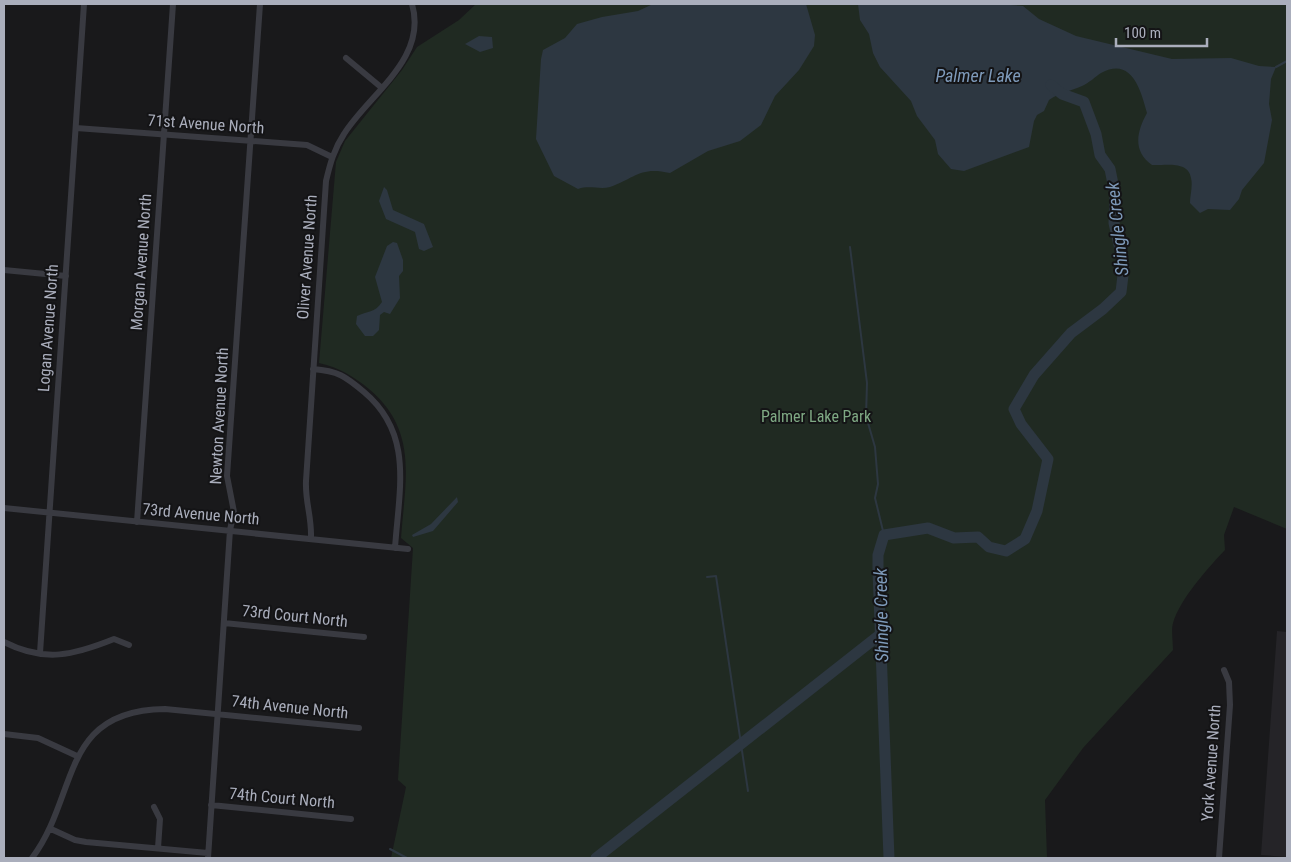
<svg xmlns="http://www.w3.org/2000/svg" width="1291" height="862" viewBox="0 0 1291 862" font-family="'Roboto Condensed',sans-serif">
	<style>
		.built { fill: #252428 }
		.green { fill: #202a22 }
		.water { fill: #2d3741 }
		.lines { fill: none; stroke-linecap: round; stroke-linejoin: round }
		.stream { stroke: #2d3741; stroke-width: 2 }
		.river { stroke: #2d3741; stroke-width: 11 }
		.street { stroke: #393a41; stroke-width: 6 }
		.labels { text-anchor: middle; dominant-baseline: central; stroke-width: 4; stroke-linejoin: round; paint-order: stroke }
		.street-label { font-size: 16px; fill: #aaaebc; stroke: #141416 }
		.park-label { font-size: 16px; fill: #7fa984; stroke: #141416 }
		.water-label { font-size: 18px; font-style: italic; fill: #7e9aba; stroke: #141416 }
	</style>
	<rect width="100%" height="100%" fill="#19191b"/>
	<path class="built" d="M1277,631L1287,632V857L1261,855Z"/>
	<path class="green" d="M476,4H1287V529L1234,507L1224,535L1225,550C1208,568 1180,599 1173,623C1171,630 1173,642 1173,650L1083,748L1045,800L1047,858H391L406,787L398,780L413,548L401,538C405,481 419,431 369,389C353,376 340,368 319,363L336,162L345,141L402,70L417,47L459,20Z"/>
	<path class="water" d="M653,4H806L815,35L814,46L799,70L775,96L761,125L740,141L708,151L670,173C640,166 635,178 610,187C600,190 590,185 578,189L554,176L536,139L541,59L543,50L565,38L577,24L602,17L638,11Z
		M858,4H997L1023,6L1039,19L1076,36L1172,59L1231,58L1259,66L1276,67L1271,79L1269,104L1272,120L1264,163L1242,190L1239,199L1230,210L1208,209L1200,213L1190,203C1190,195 1193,186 1191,178C1188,160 1164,166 1152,165C1132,151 1137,131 1147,113C1141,91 1132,56 1101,73C1095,77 1089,83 1082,86C1071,91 1059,93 1049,100L1044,111L1037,115L1034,121L1029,147L972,168L964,171L951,169L938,154L935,140L917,116L911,101L880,67L873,53L869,34L860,20Z
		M479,36L492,37L493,48L480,52L465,44Z
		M384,187L387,190L393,210L424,224L433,247L424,251L419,249L415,232L386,219L379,201Z
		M393,242L397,243L403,260V271L399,276L400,298L390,314L384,312L380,315L379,330L373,336H365L356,324L357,316C367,311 375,313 382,302L375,277L387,246Z
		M457,497L458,502L433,531L413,537L412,535L431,524Z"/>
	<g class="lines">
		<path class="stream" d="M1276,67L1287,61
			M850,247L867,383L866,416L875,447L878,484L875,498L884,535
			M707,577L716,576L748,791
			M390,849L407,858"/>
		<path class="river" d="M596,858L882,633
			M889,858L878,571V555L884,535L928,528L954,538L978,537L989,547L1006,551L1025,539L1037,511L1048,459L1021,424L1014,409L1034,375L1071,333L1103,309L1121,292L1124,267L1114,223L1115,194L1110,169L1100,155L1096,134L1084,102L1062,94L1051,85"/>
		<path class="street" d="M346,58L382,88
			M76,128L307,145L332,157
			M4,270L66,276
			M313,369C338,371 345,376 364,392C414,434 399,489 395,548
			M4,508L408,549
			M137,522L173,4
			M311,539C312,517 305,502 306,481L326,181C330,164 334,149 344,134C369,94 428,59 412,4
			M224,623L364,637
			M4,642C45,663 74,655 114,639L129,645
			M40,653L84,4
			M4,734L38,738L77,756
			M211,805L351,819
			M154,807L160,819L158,848
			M51,829L75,840L86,842L208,853
			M32,858C79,796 59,710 165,709L359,728
			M208,858L230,530L234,512L227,476L260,4
			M1219,858L1230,705L1229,682L1224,670"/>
	</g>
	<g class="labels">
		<g class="street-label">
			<text transform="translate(206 124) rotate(4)">71st Avenue North</text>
			<text transform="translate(307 257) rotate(-86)">Oliver Avenue North</text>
			<text transform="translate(141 262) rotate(-86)">Morgan Avenue North</text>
			<text transform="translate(48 328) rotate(-86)">Logan Avenue North</text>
			<text transform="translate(219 416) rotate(-87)">Newton Avenue North</text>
			<text transform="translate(201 514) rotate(5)">73rd Avenue North</text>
			<text transform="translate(295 616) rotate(6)">73rd Court North</text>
			<text transform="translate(290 707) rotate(6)">74th Avenue North</text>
			<text transform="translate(1211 763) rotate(-86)">York Avenue North</text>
			<text transform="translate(282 798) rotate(5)">74th Court North</text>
		</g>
		<g class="park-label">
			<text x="816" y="416">Palmer Lake Park</text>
		</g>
		<g class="water-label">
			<text x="978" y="75">Palmer Lake</text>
			<text transform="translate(1117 229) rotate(-96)">Shingle Creek</text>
			<text transform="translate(881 615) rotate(-91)">Shingle Creek</text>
		</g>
	</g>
	<rect width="1291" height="862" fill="none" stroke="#aaaebc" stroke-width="10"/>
	<path d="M1116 38v8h91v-8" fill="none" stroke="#aaaebc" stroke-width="2.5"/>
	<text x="1124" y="38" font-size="15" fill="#aaaebc" stroke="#141416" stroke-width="4" paint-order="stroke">100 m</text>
</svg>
